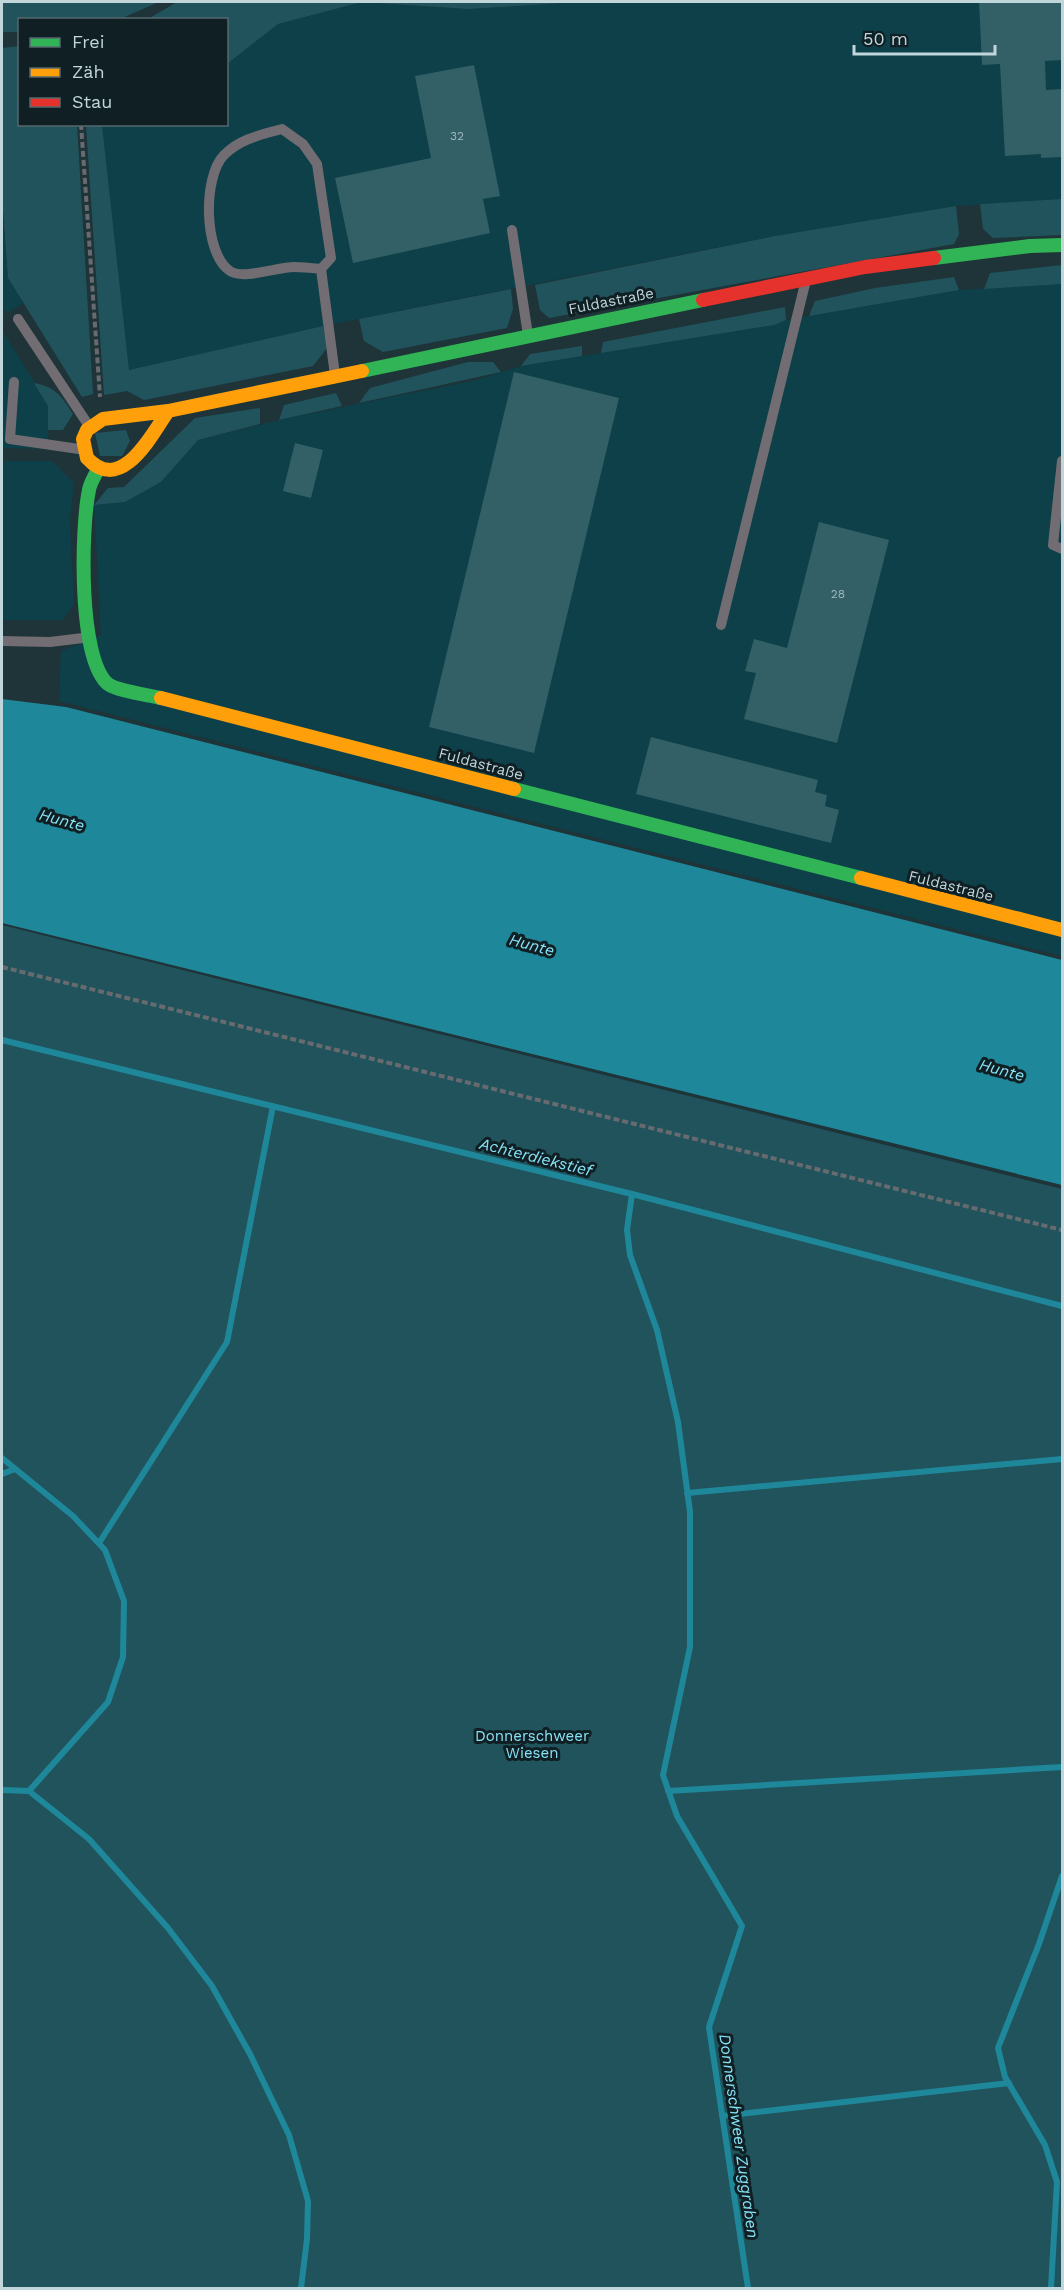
<svg xmlns="http://www.w3.org/2000/svg" width="1064" height="2290" viewBox="0 0 1064 2290" font-family="'Work Sans',sans-serif">
	<style>
		.built { fill: #0d4049 }
		.green { fill: #21535d }
		.water { fill: #1e889a }
		.lines { fill: none; stroke-linecap: round; stroke-linejoin: round }
		.stream { stroke: #1e889a; stroke-width: 6 }
		.building { fill: #335f66 }
		.path { stroke: #676a6e; stroke-width: 4; stroke-dasharray: 6 3; stroke-linecap: butt }
		.lane { stroke: #726d73; stroke-width: 10 }
		.fast { stroke: #30b455; stroke-width: 14 }
		.slow { stroke: #ff9f0a; stroke-width: 14 }
		.jam { stroke: #e5322d; stroke-width: 14 }
		.labels { text-anchor: middle; dominant-baseline: central; stroke-width: 6; stroke-linejoin: round; paint-order: stroke }
		.number-label { font-size: 12px; fill: #9eb8be }
		.street-label { font-size: 15px; fill: #c1d6db; stroke: #0f1f23 }
		.park-label { font-size: 15px; fill: #86e2f6; stroke: #0f1f23 }
		.water-label { font-size: 16px; font-style: italic; fill: #86e2f6; stroke: #0f1f23 }
	</style>
	<rect width="100%" height="100%" fill="#1e3438"/>
	<path class="built" d="M362,2L468,9L580,2H1062V199L956,206L775,236L323,326L129,370L102,125L226,124L227,64L278,24Z
		M2,196L8,278L23,303L9,312L2,310Z
		M1062,284V956L59,701L61,651L101,635L94,505L125,502L161,482L198,440L279,420L476,380L521,366L774,325L786,320L959,290Z
		M2,330L49,406L48,449L2,448Z
		M2,461H52L74,483L70,520L74,604L63,620H2Z"/>
	<path class="green" d="M2,2H159L120,19L20,20L19,32H2Z
		M177,2H580L468,9L362,2L278,24L227,64L226,20L148,19Z
		M19,46L20,124L77,125L93,394L82,397L8,278L2,196V48Z
		M86,125H102L129,370L323,326L327,348L313,366L144,400L127,391L104,395Z
		M1062,199V235L993,238L983,229L980,204Z
		M956,206L959,234L954,244L549,318L540,310L535,285L775,236Z
		M1062,265V284L984,289L990,273Z
		M954,277L959,290L809,316L815,301L875,288Z
		M511,289L513,309L507,328L383,352L364,341L359,319Z
		M785,307L786,320L774,325L601,353L603,342Z
		M582,346V356L521,366L530,354Z
		M468,362H493L501,372L359,403L370,388Z
		M34,383C55,387 62,396 73,414L63,430H48V406Z
		M336,393L342,406L279,420L284,405Z
		M260,408V424L198,440L161,482L125,502L94,505L108,488L124,487L195,418Z
		M126,430L130,441L122,456H100L95,433Z
		M2,925L1062,1189V2288H2Z"/>
	<path class="water" d="M2,699L66,707L1062,960V1185L2,923Z"/>
	<g class="lines">
		<path class="stream" d="M2,1040L632,1194L1062,1306
			M632,1194L627,1230L630,1255L657,1330L678,1422L690,1512V1647L663,1775L677,1816L742,1926L709,2027L748,2288
			M2,1458L73,1516L105,1550L124,1601L123,1657L108,1702L29,1791
			M2,1474L15,1469
			M687,1493L1062,1459
			M99,1543L227,1342L273,1106
			M2,1790L29,1791L89,1839L168,1928L212,1986L250,2054L289,2135L308,2201L307,2239L301,2288
			M668,1791L1062,1767
			M722,2116L1009,2083
			M1051,2288L1057,2182L1045,2145L1005,2077L998,2048L1039,1944L1062,1876"/>
	</g>
	<path class="building" d="M979,2H1062V60L1045,61L1046,90L1062,89V157L1041,158V154L1005,156L1000,64L982,65Z
		M474,65L500,196L483,199L490,233L353,263L335,178L431,158L415,76Z
		M514,372L619,398L534,753L429,727Z
		M295,443L323,450L311,498L283,491Z
		M819,522L889,540L837,743L744,719L756,673L745,671L754,639L787,648Z
		M651,737L818,780L815,792L827,795L825,806L839,810L831,843L636,794Z"/>
	<g class="lines">
		<path class="path" d="M81,124L100,397
			M2,967L1062,1230"/>
		<path class="lane" d="M512,230L528,335
			M321,269C312,268 303,267 294,267C278,267 243,280 230,271C203,253 203,176 224,155C240,139 260,135 282,129L303,144L317,164L331,258L321,269L335,375
			M18,319L89,426
			M14,382L10,439L79,449
			M1062,461L1053,545L1062,549
			M721,625L805,284
			M2,641L50,642L83,638"/>
		<path class="fast" d="M934,258L1030,246L1062,245
			M362,371L703,300
			M98,469C95,476 90,483 89,490C81,528 78,659 108,684C117,691 149,695 161,698
			M514,789L861,878"/>
		<path class="slow" d="M168,411C151,436 121,495 87,458L83,439L87,430L103,419L168,411L362,371
			M161,698L514,789
			M861,878L1062,930"/>
		<path class="jam" d="M703,300L865,267L934,258"/>
	</g>
	<g class="labels">
		<g class="number-label">
			<text x="457" y="136">32</text>
			<text x="838" y="594">28</text>
		</g>
		<g class="street-label">
			<text transform="translate(611 301) rotate(-11)">Fuldastraße</text>
			<text transform="translate(481 764) rotate(15)">Fuldastraße</text>
			<text transform="translate(951 886) rotate(14)">Fuldastraße</text>
		</g>
		<g class="park-label">
			<text x="532" y="1736">Donnerschweer<tspan x="532" dy="17">Wiesen</tspan></text>
		</g>
		<g class="water-label">
			<text transform="translate(62 820) rotate(15)">Hunte</text>
			<text transform="translate(532 945) rotate(15)">Hunte</text>
			<text transform="translate(1002 1070) rotate(15)">Hunte</text>
			<text transform="translate(536 1157) rotate(14)">Achterdiekstief</text>
			<text transform="translate(739 2136) rotate(82)">Donnerschweer Zuggraben</text>
		</g>
	</g>
	<rect width="1064" height="2290" fill="none" stroke="#c1d6db" stroke-width="6"/>
	<rect x="18" y="18" width="210" height="108" fill="#0f1f23" stroke="#56686d" stroke-width="1.5"/>
	<rect x="30" y="38" width="30" height="9" fill="#30b455" stroke="#56686d" stroke-width="1.5"/>
	<text x="72" y="48" font-size="18" fill="#c1d6db">Frei</text>
	<rect x="30" y="68" width="30" height="9" fill="#ff9f0a" stroke="#56686d" stroke-width="1.5"/>
	<text x="72" y="78" font-size="18" fill="#c1d6db">Zäh</text>
	<rect x="30" y="98" width="30" height="9" fill="#e5322d" stroke="#56686d" stroke-width="1.5"/>
	<text x="72" y="108" font-size="18" fill="#c1d6db">Stau</text>
	<path d="M854 45v9h141v-9" fill="none" stroke="#c1d6db" stroke-width="3"/>
	<text x="863" y="45" font-size="18" fill="#c1d6db" stroke="#0f1f23" stroke-width="4.5" paint-order="stroke">50 m</text>
</svg>
